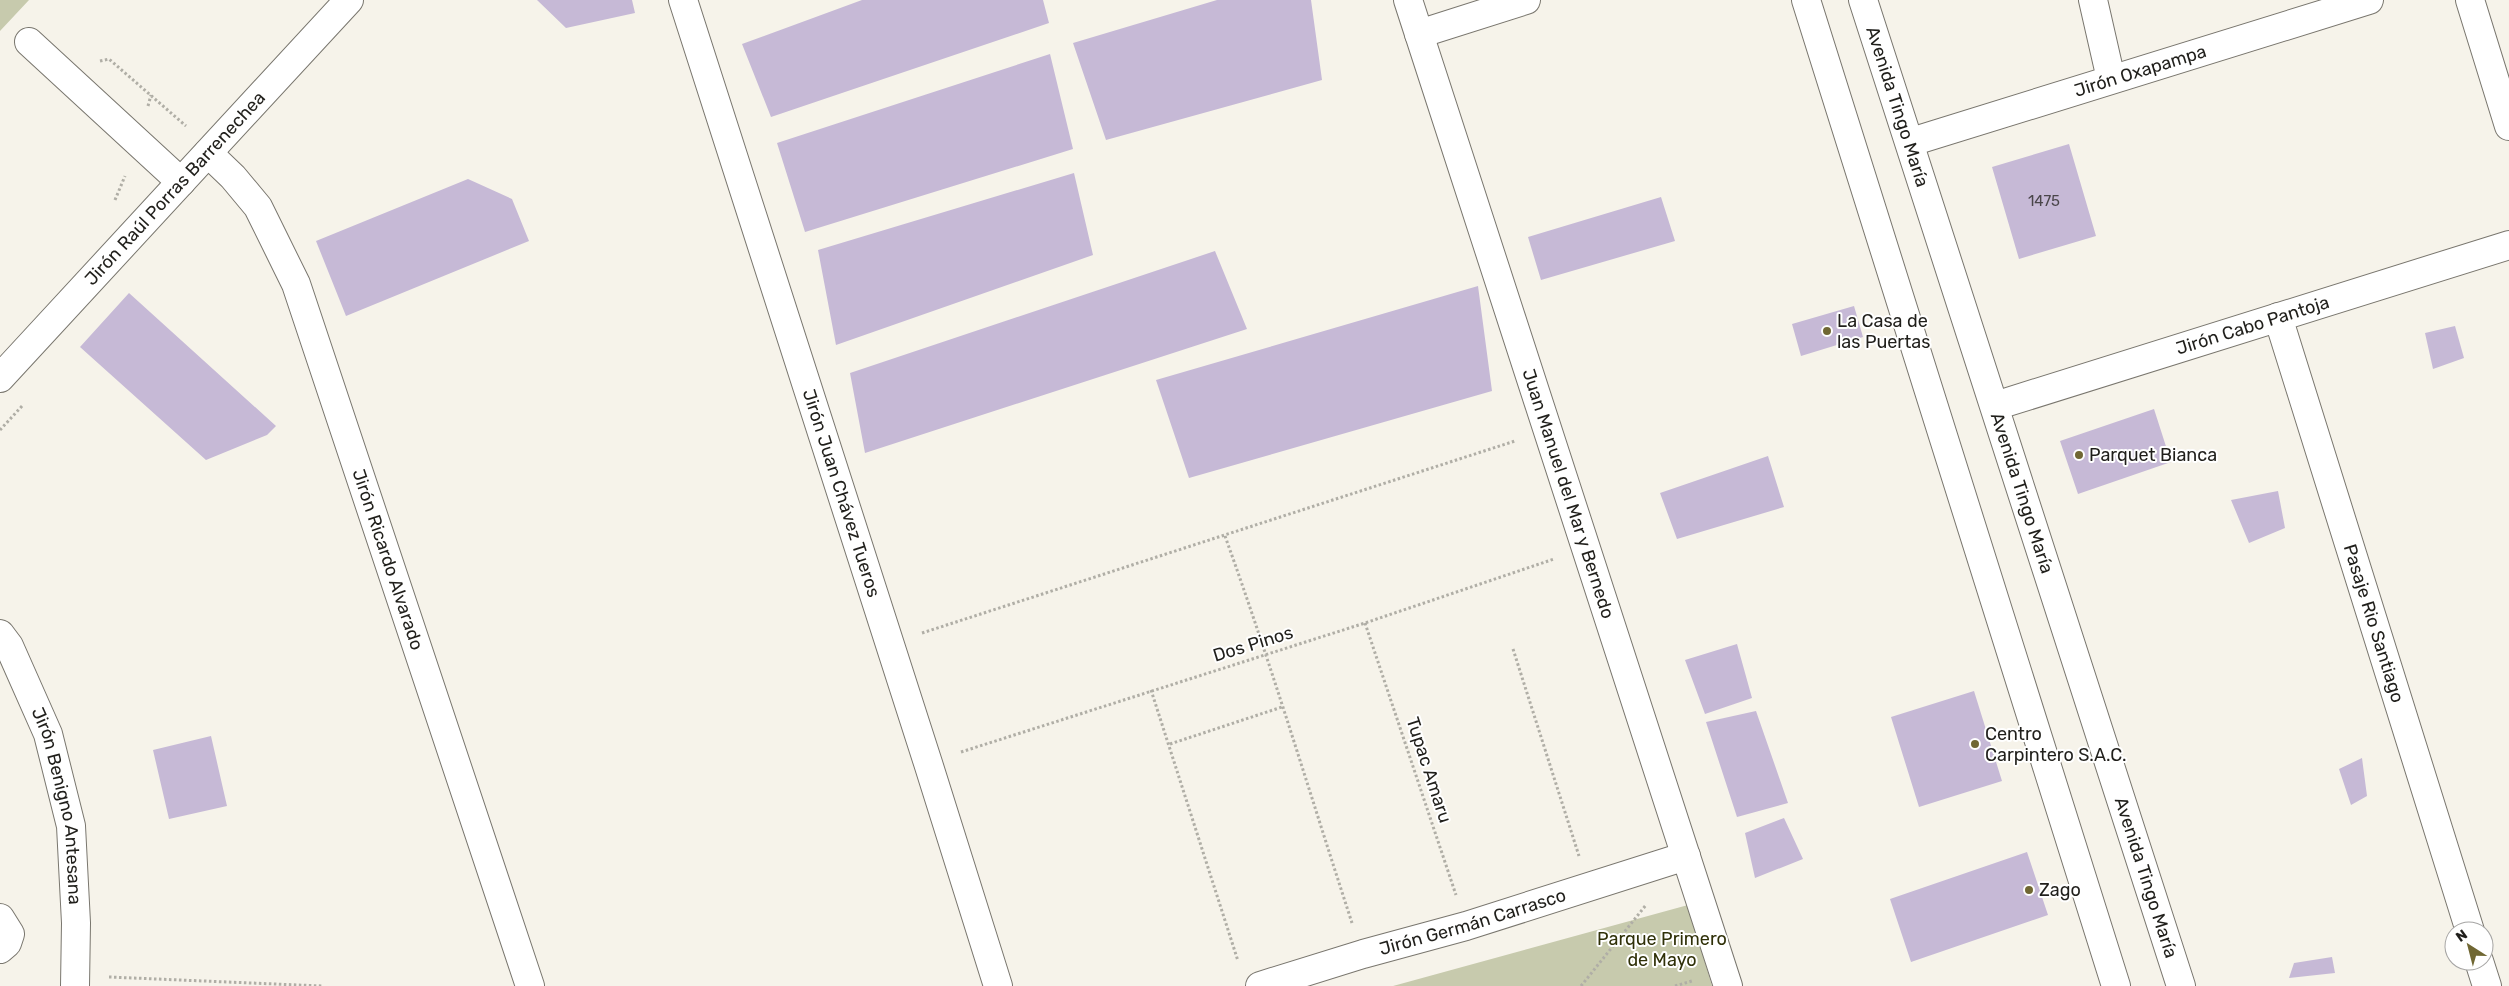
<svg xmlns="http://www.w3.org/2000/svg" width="2509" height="986" viewBox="0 0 2509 986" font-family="Rubik,sans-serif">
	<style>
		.green { fill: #c7caad }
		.building { fill: #c6b9d6 }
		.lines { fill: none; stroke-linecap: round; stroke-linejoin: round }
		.minor-casing { stroke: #79766e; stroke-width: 30 }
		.major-casing { stroke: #79766e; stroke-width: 30 }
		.path { stroke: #b0aea6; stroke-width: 3; stroke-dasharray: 2.5 2.5; stroke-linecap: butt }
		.minor { stroke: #fff; stroke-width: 28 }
		.major { stroke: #fff; stroke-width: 28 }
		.poi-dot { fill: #706733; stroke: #fff; stroke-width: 2 }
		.labels { text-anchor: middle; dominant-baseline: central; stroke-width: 4; stroke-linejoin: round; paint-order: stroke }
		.number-label { font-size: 15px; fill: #4a464a }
		.street-label { font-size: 18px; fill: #201f1b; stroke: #fff }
		.poi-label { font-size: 18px; fill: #201f1b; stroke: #fff; text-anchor: start }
		.park-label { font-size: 18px; fill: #2f3008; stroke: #fff }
	</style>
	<rect width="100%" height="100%" fill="#f6f3ea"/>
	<path class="green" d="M0,0H29L0,31Z
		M1688,905L1712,986H1393Z"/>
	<path class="building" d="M537,0H632L635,13L566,28Z
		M862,0H1043L1049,23L771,117L742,44Z
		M1217,0H1311L1322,80L1106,140L1073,43Z
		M1050,54L1073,149L805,232L777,143Z
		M2069,144L2096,236L2019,259L1992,167Z
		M1074,173L1093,255L836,345L818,250Z
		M468,179L512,199L529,241L346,316L316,241Z
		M1661,197L1675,241L1541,280L1528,237Z
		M1215,251L1247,329L865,453L850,373Z
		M1478,286L1492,391L1189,478L1156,380Z
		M129,293L276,426L267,435L206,460L80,347Z
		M1854,306L1863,337L1801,356L1792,324Z
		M2455,326L2464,358L2433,369L2425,333Z
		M2154,409L2171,462L2078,494L2060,441Z
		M1768,456L1784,507L1677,539L1660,493Z
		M2278,491L2285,528L2249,543L2231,500Z
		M1737,644L1752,698L1705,714L1685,660Z
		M1974,691L2002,781L1919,807L1891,717Z
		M1756,711L1788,803L1737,817L1706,722Z
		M211,736L227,806L169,819L153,750Z
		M2362,758L2367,796L2351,805L2339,769Z
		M1784,818L1803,859L1755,878L1745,833Z
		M2027,852L2048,915L1911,962L1890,899Z
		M2332,957L2335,973L2289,978L2294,963Z"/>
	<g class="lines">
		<g class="minor-casing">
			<g id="minor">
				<path id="s1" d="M683,0L928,763L998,986"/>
				<path id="s2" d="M1408,0L1728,986"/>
				<path d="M2093,0L2111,79"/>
				<path d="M2470,0L2509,126"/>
				<path d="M1419,34L1526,0"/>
				<path d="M29,42L181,182"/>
				<path id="s3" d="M1911,142L2369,0"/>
				<path id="s4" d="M208,153L233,177L258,207L296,284L530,986"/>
				<path id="s5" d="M2278,317L2470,931"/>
				<path id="s6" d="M0,378L349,0"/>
				<path id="s7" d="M1995,406L2509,245"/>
				<path id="s8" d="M0,634L9,646L48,734L71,826L76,923L75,986"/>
				<path d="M0,918L10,934L7,943L0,949"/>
				<path d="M2479,961L2487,986"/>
				<path id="s9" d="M1260,986L1363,954L1466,926L1686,856"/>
			</g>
		</g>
		<g class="major-casing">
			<g id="major">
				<path d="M1806,0L2116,986"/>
				<path id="s10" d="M1863,0L2181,986"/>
			</g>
		</g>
		<path class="path" d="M100,61L109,59L186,126
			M148,106L151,95
			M115,200L125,176
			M0,430L23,405
			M1225,536C1271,664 1310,794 1352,923
			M1365,623L1456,895
			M922,633L1515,441
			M1513,649L1579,856
			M1151,690L1238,961
			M1170,744L1282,707
			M961,752L1365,623L1554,559
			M109,977L322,986
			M1581,986L1646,905
			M1675,986L1692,981"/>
		<use href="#minor" class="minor"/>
		<use href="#major" class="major"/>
	</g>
	<g class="poi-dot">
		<circle cx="1827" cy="331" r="5"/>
		<circle cx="2079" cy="455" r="5"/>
		<circle cx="1975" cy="744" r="5"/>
		<circle cx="2029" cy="890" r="5"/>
	</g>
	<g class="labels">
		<g class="number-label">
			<text x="2044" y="201">1475</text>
		</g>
		<g class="street-label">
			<text stroke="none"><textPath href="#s3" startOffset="240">Jirón Oxapampa</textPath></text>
			<text stroke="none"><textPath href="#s10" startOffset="112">Avenida Tingo María</textPath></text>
			<text stroke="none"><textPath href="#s6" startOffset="258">Jirón Raúl Porras Barrenechea</textPath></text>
			<text stroke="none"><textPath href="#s7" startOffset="270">Jirón Cabo Pantoja</textPath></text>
			<text stroke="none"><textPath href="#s1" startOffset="518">Jirón Juan Chávez Tueros</textPath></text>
			<text stroke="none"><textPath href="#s2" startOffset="519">Juan Manuel del Mar y Bernedo</textPath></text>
			<text stroke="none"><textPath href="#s10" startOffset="518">Avenida Tingo María</textPath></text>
			<text stroke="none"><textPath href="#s4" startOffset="450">Jirón Ricardo Alvarado</textPath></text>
			<text stroke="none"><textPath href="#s5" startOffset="321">Pasaje Rio Santiago</textPath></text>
			<text transform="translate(1253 644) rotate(-17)">Dos Pinos</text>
			<text transform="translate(1429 770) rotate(72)">Tupac Amaru</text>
			<text stroke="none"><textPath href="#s8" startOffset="184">Jirón Benigno Antesana</textPath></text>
			<text stroke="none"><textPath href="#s10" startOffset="922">Avenida Tingo María</textPath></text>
			<text stroke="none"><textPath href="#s9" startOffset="222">Jirón Germán Carrasco</textPath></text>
		</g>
		<g class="poi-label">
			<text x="1837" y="321">La Casa de<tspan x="1837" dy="21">las Puertas</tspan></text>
			<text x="2089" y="455">Parquet Bianca</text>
			<text x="1985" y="734">Centro<tspan x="1985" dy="21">Carpintero S.A.C.</tspan></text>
			<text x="2039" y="890">Zago</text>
		</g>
		<g class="park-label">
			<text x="1662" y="939">Parque Primero<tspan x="1662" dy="21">de Mayo</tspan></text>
		</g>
	</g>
	<g transform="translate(2469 946) rotate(324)"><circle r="24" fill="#ffffff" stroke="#a6a5a4"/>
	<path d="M0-4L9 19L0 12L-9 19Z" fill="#706733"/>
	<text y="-8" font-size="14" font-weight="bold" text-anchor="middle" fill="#201f1b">N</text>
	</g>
</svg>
